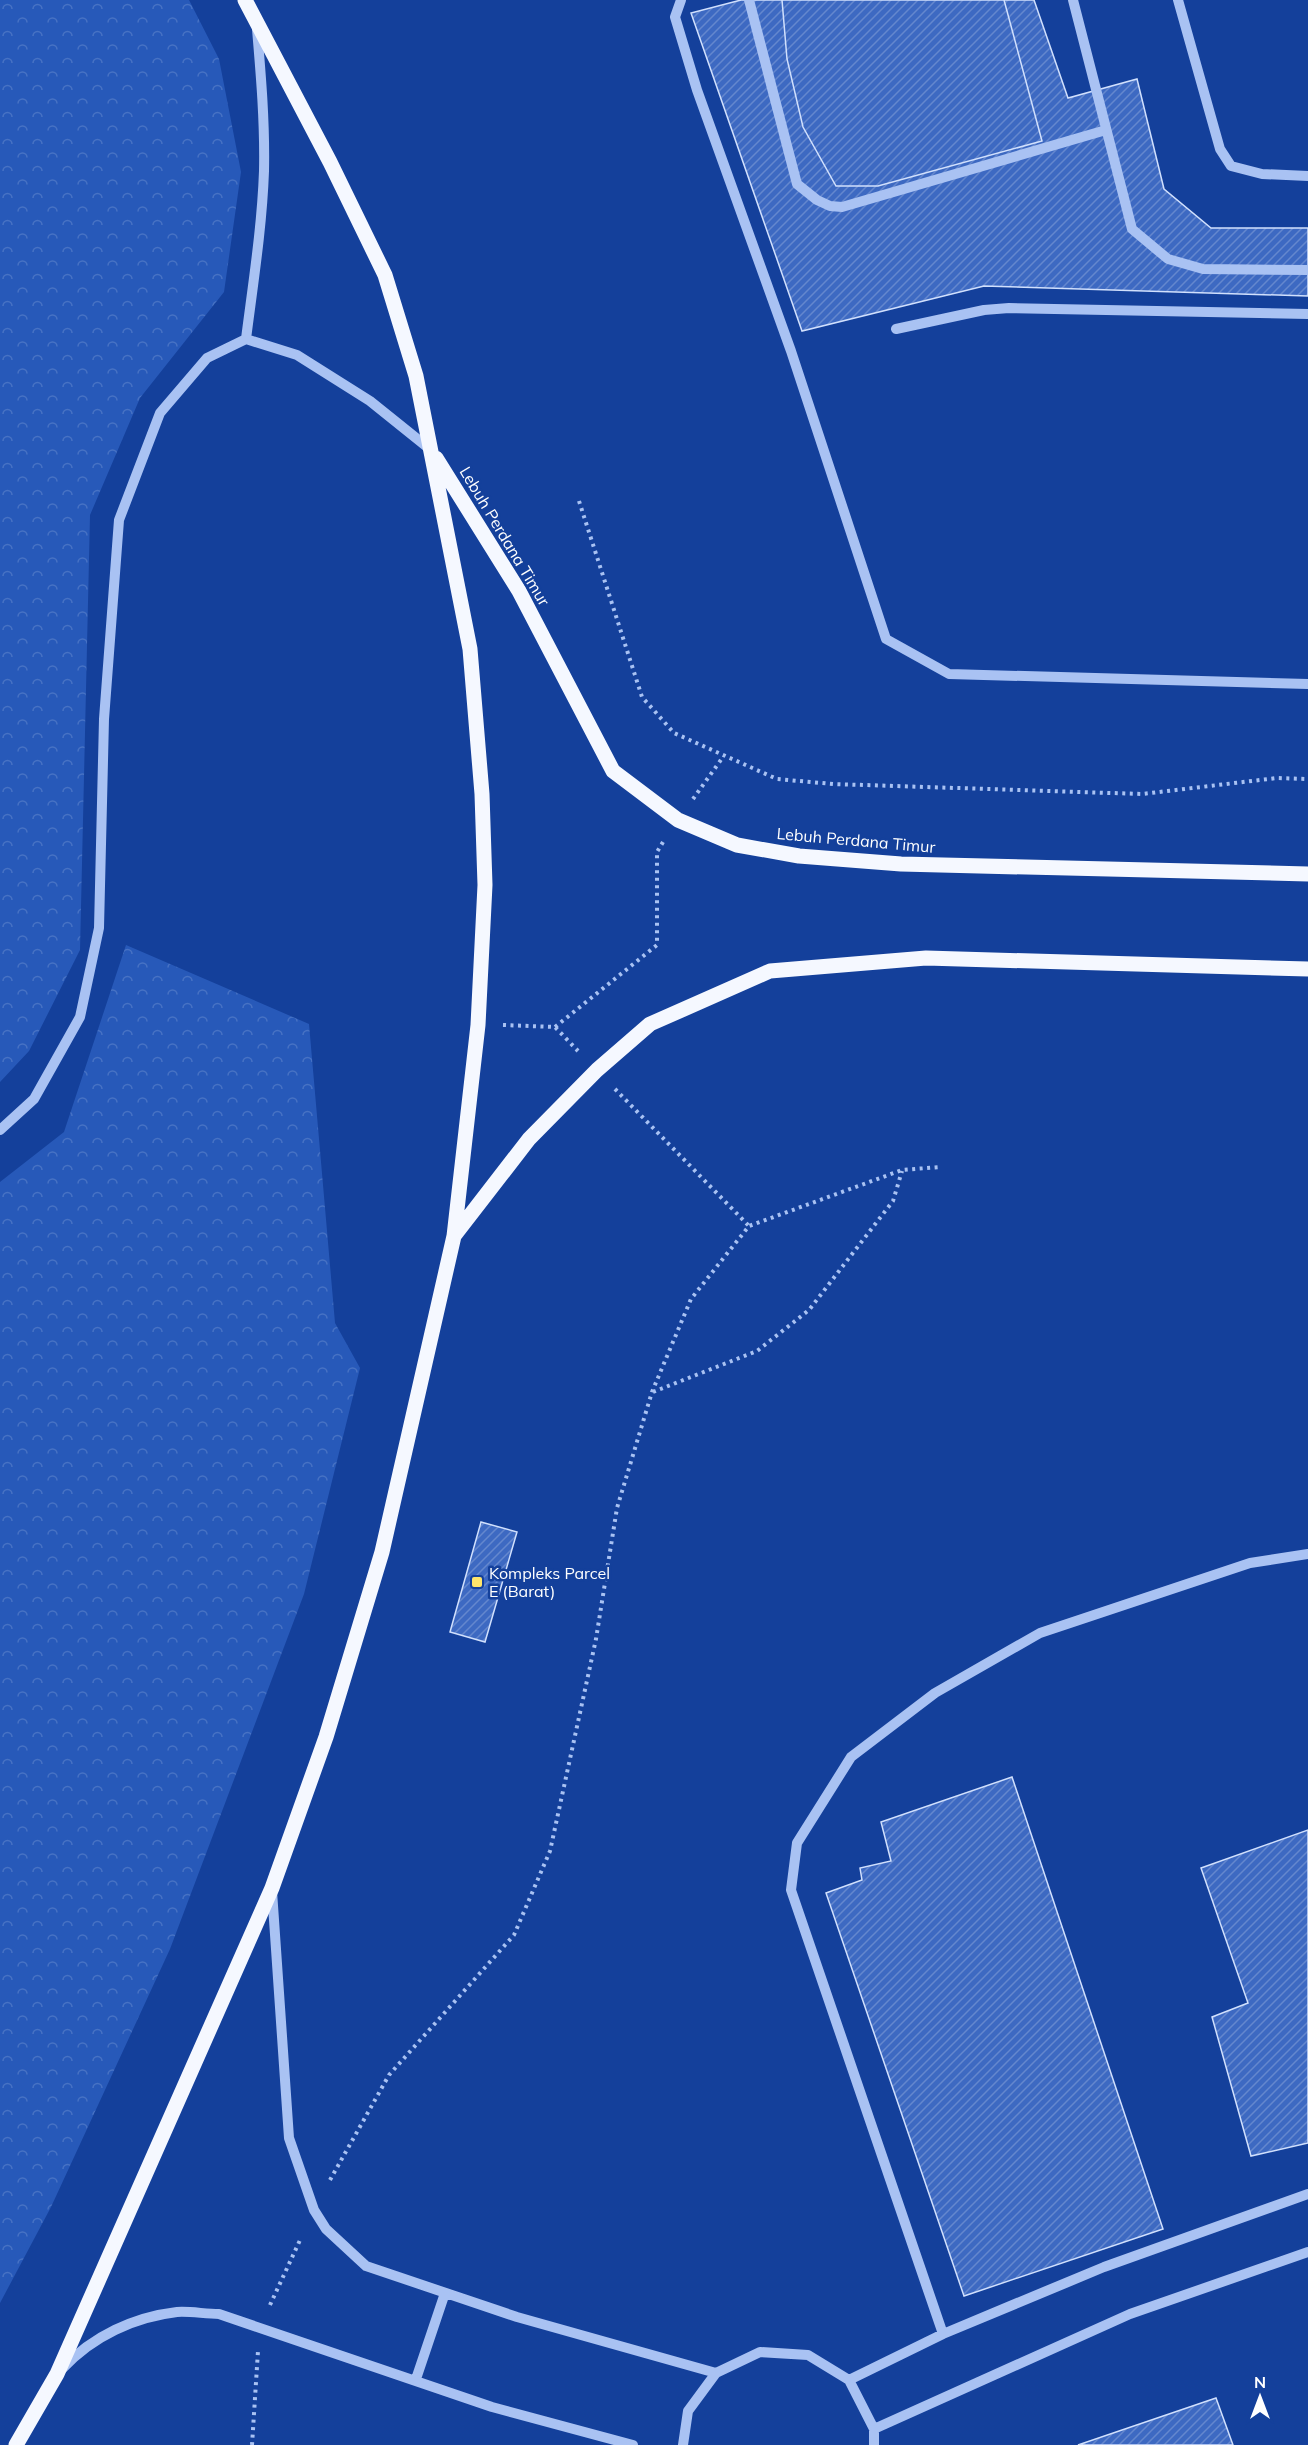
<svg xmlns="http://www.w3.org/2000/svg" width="1308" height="2445" viewBox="0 0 1308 2445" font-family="Mulish,sans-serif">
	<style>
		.forest { fill: url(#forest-crowns) }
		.building { fill: url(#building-hatch); stroke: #d1e0fd; stroke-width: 1.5 }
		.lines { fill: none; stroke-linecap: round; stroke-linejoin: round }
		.path { stroke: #a9c2f3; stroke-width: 4; stroke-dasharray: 3 4.5; stroke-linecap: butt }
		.minor { stroke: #a9c2f3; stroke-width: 10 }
		.major { stroke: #f5f8ff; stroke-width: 15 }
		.poi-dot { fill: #ffe56b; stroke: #14409b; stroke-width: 2 }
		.labels { text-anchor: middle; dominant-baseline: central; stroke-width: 5; stroke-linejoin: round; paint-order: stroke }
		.street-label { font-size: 16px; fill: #fff; stroke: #14409b }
		.poi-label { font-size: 16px; fill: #fff; stroke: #14409b; text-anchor: start }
	</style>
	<defs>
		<pattern id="forest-crowns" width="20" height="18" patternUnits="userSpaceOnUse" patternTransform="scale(1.5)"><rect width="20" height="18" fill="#2759b9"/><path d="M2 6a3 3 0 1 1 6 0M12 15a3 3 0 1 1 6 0" fill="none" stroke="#4772c4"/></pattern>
		<pattern id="building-hatch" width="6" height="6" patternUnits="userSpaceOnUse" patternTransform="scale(1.5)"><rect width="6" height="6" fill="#3d69c2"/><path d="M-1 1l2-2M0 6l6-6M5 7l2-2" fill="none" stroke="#6487ce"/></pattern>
	</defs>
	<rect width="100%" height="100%" fill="#14409b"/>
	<path class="forest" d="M0,0H189L219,59L241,172L224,292L140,398L90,515L80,950L29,1051L0,1082Z
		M126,945L309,1024L335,1323L360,1368L304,1594L170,1949L51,2207L0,2303V1182L64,1132Z"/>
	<path class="building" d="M741,0H1034L1068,98L1137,79L1164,189L1211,228H1308V296L984,286L802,331L691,13Z
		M782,0H1004L1042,141L878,186H836L803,127L787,59Z
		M481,1522L517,1532L485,1642L450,1632Z
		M1012,1777L1163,2229L964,2296L826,1893L862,1880L860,1868L891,1861L881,1822Z
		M1308,1830V2143L1251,2156L1212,2017L1248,2003L1201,1868Z
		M1216,2398L1233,2445H1078Z"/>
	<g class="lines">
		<path class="path" d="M579,501L642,697L674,733L777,779L833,784L1142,794L1277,778L1308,779
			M693,799L723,757
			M503,1025L555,1027L578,1051
			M555,1027L657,945V852L663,842
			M615,1089L749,1226
			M653,1392L757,1351L809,1310L893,1201L902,1171
			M330,2180L389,2075L514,1935L550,1851L596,1639L617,1508L652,1392L691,1299L749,1226L902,1170L940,1167
			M270,2305L301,2238
			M252,2445L258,2351"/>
		<path class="minor" d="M681,0L675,17L697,90L791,351L886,639L949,674L1308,684
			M749,0L797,184L817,200L830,206L842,207L1106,130
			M1073,0L1132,229L1168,259L1203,269L1308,270
			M1178,0L1220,149L1231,166L1262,174L1308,176
			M896,329L984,310L1009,308L1308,314
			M246,339C253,284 262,227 264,171C265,123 261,76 257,29
			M0,1130L34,1099L80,1017L99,928L104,719L119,520L160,413L207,358L246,339L297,355L370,401L431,450
			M272,1891L289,2138L314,2210L326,2229L366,2266L517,2317L716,2373
			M943,2334L791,1890L797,1843L851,1757L935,1693L1040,1633L1250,1563L1308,1554
			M63,2368C93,2336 134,2317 177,2312C190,2311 205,2314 219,2314L492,2407L633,2445
			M416,2379L445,2293
			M849,2380L943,2334L1104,2267L1308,2194
			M874,2429L1130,2314L1308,2252
			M683,2445L688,2411L716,2373L760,2352L808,2355L849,2380L874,2429V2445"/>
		<path class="major" d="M436,458L519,591L613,771L678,820L737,845L799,856L901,864L1308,874
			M454,1236L529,1139L597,1070L650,1024L770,971L926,958L1308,969
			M16,2445L57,2374L272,1888L326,1737L382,1552L454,1236L478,1025L485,885L482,794L470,649L416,376L385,275L330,162L245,0"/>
	</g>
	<rect class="poi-dot" x="471" y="1576" width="12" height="12" rx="3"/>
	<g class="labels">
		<g class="street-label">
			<text transform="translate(505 536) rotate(59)">Lebuh Perdana Timur</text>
			<text transform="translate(856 840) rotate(5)">Lebuh Perdana Timur</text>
		</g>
		<g class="poi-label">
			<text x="489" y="1573">Kompleks Parcel<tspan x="489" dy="18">E (Barat)</tspan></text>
		</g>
	</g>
	<g transform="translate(1260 2397)" stroke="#14409b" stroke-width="4.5" paint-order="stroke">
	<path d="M0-4.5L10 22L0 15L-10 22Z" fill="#ffffff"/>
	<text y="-9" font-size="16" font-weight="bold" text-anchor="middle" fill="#ffffff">N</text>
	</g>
</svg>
